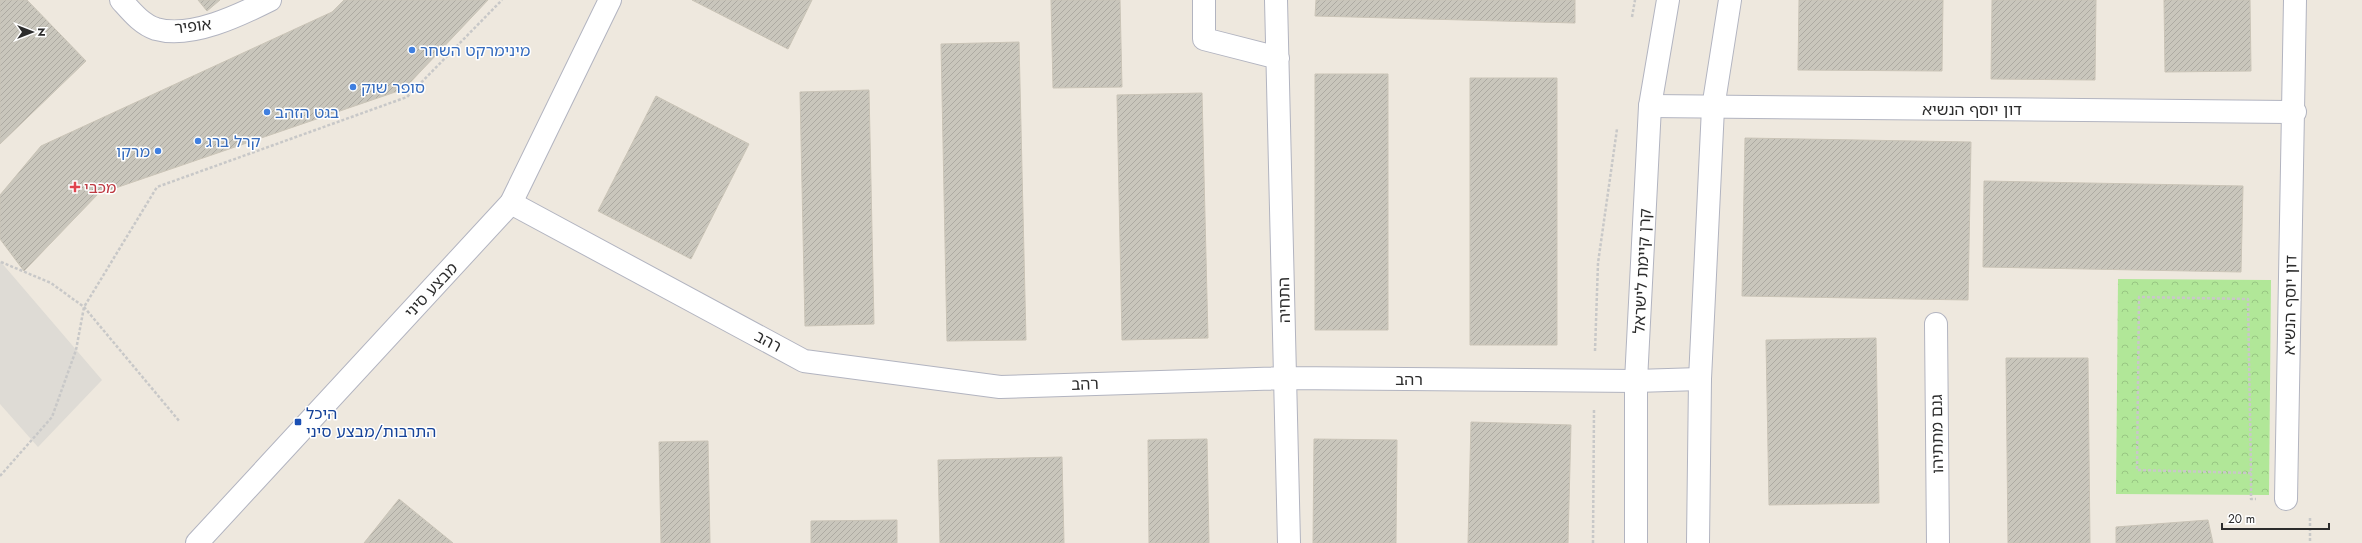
<svg xmlns="http://www.w3.org/2000/svg" width="2362" height="543" viewBox="0 0 2362 543" font-family="Jost,'Noto Sans Hebrew',sans-serif">
	<style>
		.forest { fill: url(#forest-crowns) }
		.plaza { fill: #dedbd5 }
		.building { fill: url(#building-hatch); stroke: #cac4b7 }
		.lines { fill: none; stroke-linecap: round; stroke-linejoin: round }
		.minor-casing { stroke: #b2b4c0; stroke-width: 24 }
		.tertiary-casing { stroke: #b2b4c0; stroke-width: 24 }
		.path { stroke: #c8c8c8; stroke-width: 2.5; stroke-dasharray: 3 2; stroke-linecap: butt }
		.minor { stroke: #fff; stroke-width: 22 }
		.tertiary { stroke: #fff; stroke-width: 22 }
		.shop-dot { fill: #3f7fe0; stroke: #fff; stroke-width: 1.5 }
		.health-dot { fill: #e0444e; stroke: #fff; stroke-width: 1.5 }
		.transit-dot { fill: #1a4fb4; stroke: #fff; stroke-width: 1.5 }
		.labels { text-anchor: middle; dominant-baseline: central; stroke-width: 3; stroke-linejoin: round; paint-order: stroke }
		.street-label { font-size: 16px; fill: #2c2c2c; stroke: #fff }
		.shop-label { font-size: 16px; fill: #366cbe; stroke: #fff; text-anchor: start }
		.health-label { font-size: 16px; fill: #be3a42; stroke: #fff; text-anchor: start }
		.transit-label { font-size: 16px; fill: #164399; stroke: #fff; text-anchor: start }
	</style>
	<defs>
		<pattern id="forest-crowns" width="20" height="18" patternUnits="userSpaceOnUse"><rect width="20" height="18" fill="#b1e798"/><path d="M2 6a3 3 0 1 1 6 0M12 15a3 3 0 1 1 6 0" fill="none" stroke="#98c683"/></pattern>
		<pattern id="building-hatch" width="6" height="6" patternUnits="userSpaceOnUse"><rect width="6" height="6" fill="#c9c6bc"/><path d="M-1 1l2-2M0 6l6-6M5 7l2-2" fill="none" stroke="#adaaa2"/></pattern>
	</defs>
	<rect width="100%" height="100%" fill="#eee8de"/>
	<path class="forest" d="M2118,279L2271,280L2269,495L2116,494Z"/>
	<path class="plaza" d="M0,261L102,380L38,447L0,404Z"/>
	<path class="building" d="M0,0H27L86,61L0,144Z
		M198,0H220L207,11Z
		M344,0H488L404,89L98,194L24,271L0,239V195L41,146L332,12Z
		M692,0H812L788,49Z
		M1051,0H1120L1122,87L1053,88Z
		M1316,0H1575V23L1315,16Z
		M1799,0H1943L1942,71L1798,70Z
		M1992,0H2096L2095,80L1991,79Z
		M2164,0H2250L2251,71L2165,72Z
		M1019,42L1026,340L947,341L941,44Z
		M1315,74H1388V330H1315Z
		M1470,78H1557V345H1470Z
		M869,90L874,324L805,326L800,92Z
		M1202,93L1208,338L1122,340L1117,95Z
		M656,96L749,144L691,259L598,211Z
		M1745,138L1971,142L1968,300L1742,296Z
		M1984,181L2243,186L2241,272L1983,267Z
		M1876,338L1879,503L1769,505L1766,340Z
		M2006,358H2088L2090,543H2008Z
		M1471,422L1571,425L1568,543H1468Z
		M1207,439L1209,543H1149L1148,440Z
		M1314,439L1397,440L1396,543H1313Z
		M708,441L710,543H661L659,442Z
		M1062,457L1064,543H940L938,460Z
		M399,499L453,543H364Z
		M897,520V543H811V521Z
		M2208,520L2213,543H2116V527Z"/>
	<g class="lines">
		<g class="minor-casing">
			<path id="minor" d="M121,0C131,11 141,24 156,29C191,39 240,15 270,0
				M1204,0V39L1278,58
				M1276,0L1289,543
				M1650,106L2295,112
				M511,203L804,361L1000,387L1286,378L1636,381L1700,379
				M1936,324L1938,543
				M2286,499L2295,0"/>
		</g>
		<g class="tertiary-casing">
			<path id="tertiary" d="M197,543L511,203L610,0
				M1636,543V381L1650,106L1668,0
				M1698,543L1700,379L1713,108L1730,0"/>
		</g>
		<path class="path" d="M1632,17L1635,0
			M1,262L51,283L84,307L180,422
			M1595,351L1598,263L1617,129
			M2251,473L2137,470L2139,297L2248,299L2251,473V499H2256
			M0,476L52,417L76,350L84,307L157,187L407,97L502,0
			M2310,518V543
			M1593,543L1594,410"/>
		<use href="#minor" class="minor"/>
		<use href="#tertiary" class="tertiary"/>
	</g>
	<g class="shop-dot">
		<circle cx="412" cy="50" r="4"/>
		<circle cx="353" cy="87" r="4"/>
		<circle cx="267" cy="112" r="4"/>
		<circle cx="198" cy="141" r="4"/>
		<circle cx="158" cy="151" r="4"/>
	</g>
	<path class="health-dot" d="M73 181h4v4h4v4h-4v4h-4v-4h-4v-4h4z"/>
	<rect class="transit-dot" x="294" y="418" width="8" height="8" rx="2"/>
	<g class="labels">
		<g class="street-label">
			<text transform="translate(193 26) rotate(-7)">אופיר</text>
			<text x="1972" y="109">דון יוסף הנשיא</text>
			<text transform="translate(1642 271) rotate(-87)">קרן קיימת לישראל</text>
			<text transform="translate(431 290) rotate(-47)">מבצע סיני</text>
			<text transform="translate(1284 300) rotate(-91)">התחיה</text>
			<text transform="translate(2290 305) rotate(-89)">דון יוסף הנשיא</text>
			<text transform="translate(768 341) rotate(28)">רהב</text>
			<text x="1409" y="379">רהב</text>
			<text transform="translate(1085 384) rotate(-2)">רהב</text>
			<text transform="translate(1937 434) rotate(-91)">גנם מתתיהו</text>
		</g>
		<g class="shop-label">
			<text x="420" y="50">מינימרקט השחר</text>
			<text x="361" y="87">סופר שוק</text>
			<text x="275" y="112">בגט הזהב</text>
			<text x="206" y="141">קרל ברג</text>
			<text x="150" y="151" text-anchor="end">מרקו</text>
		</g>
		<g class="health-label">
			<text x="84" y="187">מכבי</text>
		</g>
		<g class="transit-label">
			<text x="306" y="413">היכל<tspan x="306" dy="18">התרבות/מבצע סיני</tspan></text>
		</g>
	</g>
	<g transform="translate(32 32) rotate(90)" stroke="#ffffff" stroke-width="3" paint-order="stroke">
	<path d="M0-3L7 15L0 10L-7 15Z" fill="#2c2c2c"/>
	<text y="-6" font-size="11" font-weight="bold" text-anchor="middle" fill="#2c2c2c">N</text>
	</g>
	<path d="M2222 523v6h107v-6" fill="none" stroke="#2c2c2c" stroke-width="2"/>
	<text x="2228" y="523" font-size="12" fill="#2c2c2c" stroke="#ffffff" stroke-width="3" paint-order="stroke">20 m</text>
</svg>
